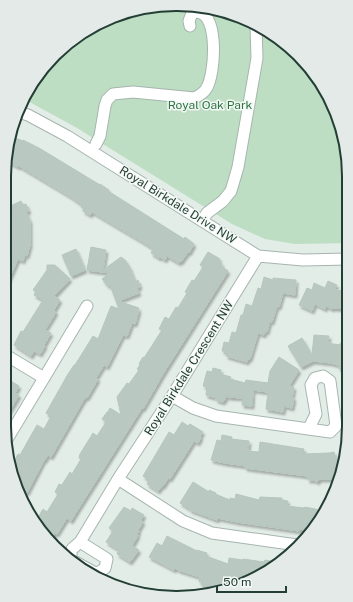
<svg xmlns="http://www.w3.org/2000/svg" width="353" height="602" viewBox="0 0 353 602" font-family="'Public Sans',sans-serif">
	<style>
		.green { fill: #bddec3 }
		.building { fill: #b9c8c1; stroke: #b6c7be; filter: url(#shadow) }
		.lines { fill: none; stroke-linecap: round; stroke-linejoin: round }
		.street-casing { stroke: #a6b5af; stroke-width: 13 }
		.street { stroke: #fff; stroke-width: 11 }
		.labels { text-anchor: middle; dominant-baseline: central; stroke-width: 3; stroke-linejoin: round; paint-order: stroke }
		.park-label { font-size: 12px; fill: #2e7543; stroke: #f4f9f6 }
		.street-label { font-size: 12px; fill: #233e35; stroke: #f4f9f6 }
		.rim { fill: none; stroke: #233e35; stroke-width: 2 }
	</style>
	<defs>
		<filter id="shadow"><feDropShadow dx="2" dy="3" stdDeviation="1" flood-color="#0004"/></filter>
	</defs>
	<rect width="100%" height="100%" fill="#e3ede8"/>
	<path class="green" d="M143,7H210L273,33L279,40L280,48L291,52L326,90L349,165V243L295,244L265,239L232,224L77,128L24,99L33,80L81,33Z"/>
	<path class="building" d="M10,136L23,141V140L39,148L100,185V184L109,190L108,191L184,239L185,237L193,243L194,244L189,253L188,252L181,262L180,261L179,263L167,256L165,260L160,257L159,258L151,253L153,249L146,244L92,212L90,215L83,211L84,209L81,207L82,205L71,197L19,166L18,167L5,160Z
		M21,201L23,205L26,204L29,211L26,212L30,221V245L27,256L25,255L23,261L18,259L4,290V242L8,243L9,230L4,221V209Z
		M91,247L106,250L103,270L121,257L125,260L130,268L135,282L138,280L140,287L137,288L139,293L118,301L139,308L137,310H139L135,324L132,323L127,336L123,335L107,367L104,365L96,378L98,379L94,386L87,398L86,397L83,401L51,457L48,455L45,460H44L27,493L23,491L21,495L13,481L11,467L18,454L20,455L37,425L44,429L51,416L46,413L68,374L74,365H75L93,336L98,339L111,306L119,309L110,285L108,286L102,279L110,273L87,270Z
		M76,249L85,270L71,276L62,255Z
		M208,252L220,259L218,261L222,264L221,266L228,271L163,374L143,409L142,408L77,511L71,521L67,518L65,521L57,534L55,533L50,541L40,530L36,521L43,509L47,512L58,494L55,492L59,484L62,485L70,472L72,474L81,459L79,458L80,454L93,433L97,436L106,422L102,419L107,412H108L110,408L121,415L117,397L127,383L129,384L139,370L137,369L140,365L139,364L143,357L144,358L162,330L159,329L165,317L169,319L176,307L178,308L187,293L185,292L192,280L194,281L203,267L200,265Z
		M47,265H55L70,279L54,296L60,300L54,310L56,312L45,330L51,333L44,345L45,346L40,354L34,351L31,356L14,345L21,331L23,332L43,300L34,295L36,292L33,290L47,270Z
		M264,277L273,280V278L296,280L295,295L283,293L279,307L277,306L272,322L270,321L267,332L265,331L264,335L258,333L250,359H248L247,362L226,356L227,352L222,351L224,342L229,343L232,332L236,333L241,315H243L246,304L252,306L258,288L261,289Z
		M328,281L337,285L334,290L348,291L349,309L333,308L332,309L326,306L325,309L315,304L312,311L299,305L307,288L312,290L314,283L325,288Z
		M349,334V389L338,365L331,363L313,361L301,367L288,346L302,338L312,355L314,335L329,336L328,343L339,345Z
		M279,357L299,370L289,386L294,387L292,398H294L292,408L284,406L283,412L266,409L268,392L253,390L252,406L242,405L243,398L228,397L229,393L223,402L216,400L217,398L206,395L207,387L203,386L207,371L212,372L213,368L221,370L220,374L231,377L230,379L245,383L246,380L268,383L270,371Z
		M4,377L19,386L15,393L19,395L4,420Z
		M182,422L188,426L190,424L203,432L200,436L201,437L198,443L194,441L170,479L168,478L164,485L161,487L158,491L147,484L149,480L143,476L169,432L174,435Z
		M222,435L232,437L231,439L249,441L248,451L259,452L260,442L304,449L303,454L329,453L334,452L336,460L346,450L340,478L332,480V479H320L317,482L314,480H308V476L245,468L246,466L225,463L211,460L217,440L221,441Z
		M193,482L209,492V490L216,493L215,494L230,500V498L235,499L236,494L259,500L260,497L282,498V500L288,501L287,506L304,508L305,507L325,511L320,522L311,531L299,529V531L237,522L218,518L217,520L190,510V509L180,503Z
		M124,507L131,511L132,508L144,515L141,520L143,522L138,530L139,531L137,534L138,535L132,546L139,550L130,562L117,554L119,550L106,542L113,531L109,528Z
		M167,536L197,551V550L207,553L206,556L228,564L229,558L243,560V559L264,562L265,560L281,563L241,584L228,583L227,588L208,585L203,587L201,582H199L200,577L181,571H180L175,568L174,570L149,557L157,543L162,546Z"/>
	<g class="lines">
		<g class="street-casing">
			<path id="street" d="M18,112L28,115L67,136L258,256L303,260L349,259
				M96,144L100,136L105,106L107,100L113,94L133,92L194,98C198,96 203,94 206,89C216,75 220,3 192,13L189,21L190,26
				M202,221L207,213L223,201L231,191L238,167L257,58L256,26
				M4,354L44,378L6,441
				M44,378L87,306
				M172,396L193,408L216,416L330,432L336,426L330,381L323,376L315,378L311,385L316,414L309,428
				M118,479L183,521L212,533L297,545
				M80,542L107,559L105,568L97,574L70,559L72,549L80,542L118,479L172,396L258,256"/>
		</g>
		<use href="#street" class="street"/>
	</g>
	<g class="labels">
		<g class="park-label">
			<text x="210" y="105">Royal Oak Park</text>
		</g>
		<g class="street-label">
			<text transform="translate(178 205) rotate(32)">Royal Birkdale Drive NW</text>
			<text transform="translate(189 368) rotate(-58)">Royal Birkdale Crescent NW</text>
		</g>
	</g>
	<path d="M0 0H353V602H0ZM176 11H177A165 165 0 0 1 342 176V426A165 165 0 0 1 177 591H176A165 165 0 0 1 11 426V176A165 165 0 0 1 176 11Z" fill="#e3eae7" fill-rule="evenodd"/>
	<path class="rim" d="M176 11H177A165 165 0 0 1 342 176V426A165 165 0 0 1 177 591H176A165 165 0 0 1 11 426V176A165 165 0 0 1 176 11Z"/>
	<path d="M217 586v6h69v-6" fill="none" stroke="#233e35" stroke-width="2"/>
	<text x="223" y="586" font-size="12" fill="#233e35" stroke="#f4f9f6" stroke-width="3" paint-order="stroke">50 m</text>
</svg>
